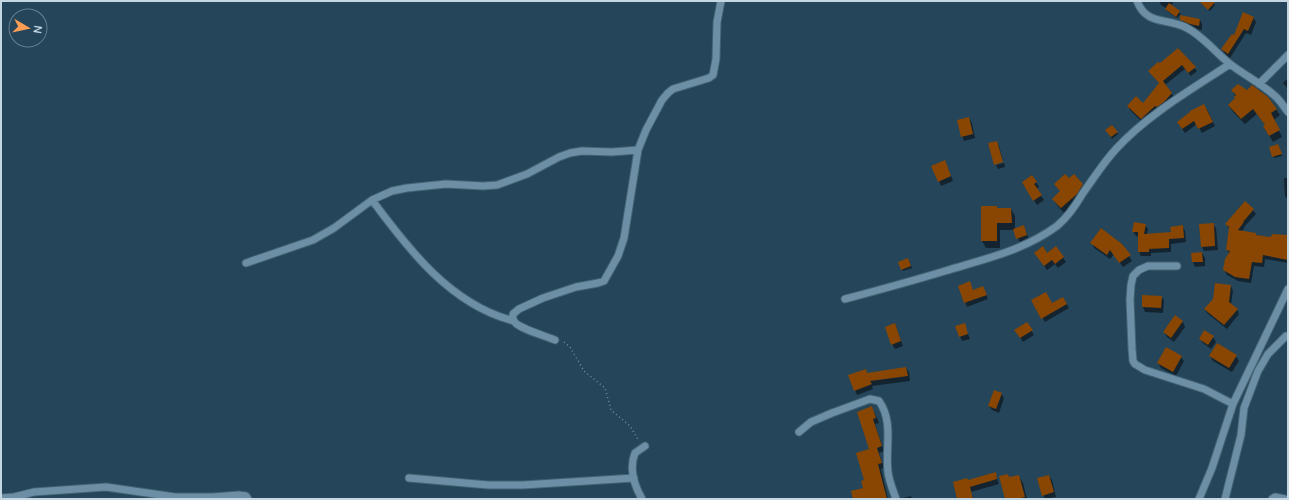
<svg xmlns="http://www.w3.org/2000/svg" width="1289" height="500" viewBox="0 0 1289 500" font-family="Manrope,sans-serif">
	<style>
		.shadow { fill: #0007 }
		.building { fill: #884602 }
		.lines { fill: none; stroke-linecap: round; stroke-linejoin: round }
		.minor-casing { stroke: #446273; stroke-width: 9 }
		.path { stroke: #758fa0; stroke-width: 1.5; stroke-dasharray: 1 3; stroke-linecap: butt }
		.minor { stroke: #6c8fa6; stroke-width: 7 }
	</style>
	<rect width="100%" height="100%" fill="#24455a"/>
	<path class="shadow" d="M1159,1H1174L1171,6L1181,14L1177,18L1167,11V9L1161,5Z
		M1204,1H1212L1215,5L1210,11L1203,5Z
		M1253,17L1256,22L1251,35L1246,33L1230,58L1225,54L1222,49Z
		M1181,19L1200,20L1202,24V30L1193,29L1184,24Z
		M1178,50L1197,71L1191,76L1185,69L1165,85L1174,97L1143,123L1130,110L1128,106L1143,105L1160,84L1149,71L1160,65Z
		M1288,78V89L1283,83Z
		M1233,90L1276,109L1280,115L1274,120L1282,137L1273,142L1264,127L1266,126L1257,114L1245,124L1233,112L1229,106L1236,99Z
		M1207,109L1215,126L1202,133L1197,124L1185,133L1180,126Z
		M969,118L972,123L975,138L964,141L962,136Z
		M1108,132H1117L1118,134L1112,139Z
		M997,142L999,146L1003,161L995,163Z
		M1279,147L1282,156L1274,158L1273,156Z
		M1004,163L1005,167L998,169L996,165Z
		M947,166L953,181L941,186L939,181Z
		M1284,178H1288V200L1285,196Z
		M1069,180L1082,185L1086,192L1065,214L1057,205L1053,199L1061,192L1056,184Z
		M1023,182H1036L1039,187L1036,189L1044,200L1037,205Z
		M982,207L1011,209L1015,216V229L1024,226L1029,240L1020,243L1015,230H1000V248H986L982,241Z
		M1253,210L1256,214L1245,226L1242,232L1272,238L1288,236V263L1265,259L1264,267L1254,266L1251,283L1238,281L1227,275L1224,270L1229,253L1227,250L1230,230L1226,224Z
		M1213,224L1216,228L1218,250L1204,251L1202,247Z
		M1145,225L1148,229L1147,235L1172,233L1182,226L1185,231L1186,242L1171,244V252L1151,253V256H1141L1139,252V237L1136,236L1133,231Z
		M1092,243L1122,244L1132,261L1123,267L1114,254L1110,259L1094,248Z
		M1056,248L1066,262L1058,268L1055,264L1047,270L1038,257L1047,254Z
		M1202,253L1205,258V266L1195,267L1193,262Z
		M909,261L912,268L903,271L902,269Z
		M959,286L973,291H985L988,299L967,307Z
		M1231,286L1233,291L1231,305L1237,309L1239,314L1227,329L1208,314L1205,310Z
		M1143,296L1162,297L1164,301L1163,313L1145,312L1143,307Z
		M1063,298L1069,308L1045,322L1033,301L1052,304Z
		M1175,316L1183,322L1185,327L1174,342L1167,337L1164,332Z
		M1027,323L1034,335L1023,342L1016,330Z
		M895,324L903,346L895,349L892,344Z
		M964,324L970,339L962,341L956,327Z
		M1213,337L1216,342L1211,349L1203,343L1200,339Z
		M1210,356H1236L1239,361L1232,372L1213,361Z
		M1181,357L1184,361L1176,376L1161,368L1158,363Z
		M906,368L909,372L910,381L872,386L873,389L857,395L855,390L865,370L868,374Z
		M1001,393L1004,398L999,413L992,410L989,406Z
		M872,407L879,423L875,424L884,451L879,453L884,468L881,469L888,499H854L864,489L870,450Z
		M995,473L999,484L971,492L973,498L958,499L968,481Z
		M1019,476L1023,483L1027,499H1006L1009,478Z
		M1049,476L1052,480L1056,497L1045,499L1043,495Z
		M911,496L912,499H903V498Z"/>
	<path class="building" d="M1199,1H1216L1208,10Z
		M1169,3L1180,11L1176,17L1165,9Z
		M1243,12L1254,17L1248,31L1244,29L1228,54L1221,49L1232,34L1234,35Z
		M1180,15L1200,19L1199,26L1190,24L1180,20Z
		M1178,48L1196,67L1188,73L1182,65L1163,81L1172,93L1164,102L1157,107L1155,106L1141,119L1127,106L1136,96L1143,103L1159,83L1148,71L1158,62L1160,63Z
		M1238,84L1247,90L1252,85L1268,97L1277,109L1271,113L1280,130L1269,136L1263,126L1265,125L1253,109L1241,119L1228,105L1235,98L1234,97L1236,95L1231,90Z
		M1204,104L1213,122L1198,129L1194,121L1182,129L1177,122L1190,112V111Z
		M969,117L973,134L961,137L957,120Z
		M1112,125L1118,132L1111,137L1105,130Z
		M997,141L1003,162L994,165L988,143Z
		M1278,144L1282,154L1272,157L1269,147Z
		M945,160L951,176L938,182L931,166Z
		M1065,174L1069,178L1074,174L1083,184L1077,194L1061,208L1052,199L1060,191L1054,184Z
		M1032,175L1037,182L1034,184L1042,195L1033,201L1022,182Z
		M1245,201L1254,209L1243,222H1244L1238,230L1256,233V235L1271,237L1272,234L1288,235V260L1263,255L1262,263L1252,262L1249,279L1235,277L1223,270L1225,259L1230,251L1226,250L1229,227L1225,224Z
		M981,206H997V208H1011L1012,223H997V241H981Z
		M1134,222L1146,224L1144,234L1171,232L1170,227L1183,225L1184,238L1169,239V248L1149,249V252H1138V232H1132Z
		M1214,223L1215,246L1201,247L1199,224Z
		M1024,225L1027,235L1016,239L1013,229Z
		M1101,228L1122,244L1131,255L1119,263L1110,250L1107,255L1090,243Z
		M1043,246L1047,253L1056,246L1064,257L1055,264L1052,260L1044,266L1034,253Z
		M1202,252L1203,262H1192L1191,253Z
		M908,258L911,266L901,270L898,262Z
		M970,281L973,290L983,286L987,295L964,303L958,286Z
		M1215,283L1231,285L1229,302L1238,309L1224,325L1204,309L1213,299Z
		M1046,292L1052,303L1063,297L1067,304L1041,319L1031,300Z
		M1142,295L1162,296L1161,308L1142,307Z
		M1175,315L1183,321L1171,338L1163,332Z
		M1027,322L1033,330L1020,338L1014,330Z
		M895,323L901,341L891,345L885,327Z
		M965,323L968,334L959,337L955,326Z
		M1204,330L1214,336L1208,345L1199,339Z
		M1217,343L1237,355L1229,368L1209,356Z
		M1166,347L1182,356L1173,372L1157,363Z
		M906,367L908,376L870,381L872,384L854,391L848,375L866,369L867,373Z
		M994,390L1002,393L996,409L988,406Z
		M872,406L876,418L873,419L882,446L877,448L882,463L878,464L887,499H853L851,491L863,488L861,481L864,480L856,453L869,449L857,412Z
		M996,472L997,479L970,487L973,499H957L953,482L967,478L968,480Z
		M1008,474L1009,477L1019,475L1025,497L1017,499H1005L999,476Z
		M1049,475L1054,492L1042,496L1037,478Z"/>
	<g class="lines">
		<g class="minor-casing">
			<path id="minor" d="M1137,1C1146,25 1166,18 1185,27C1202,35 1215,52 1230,64C1244,75 1261,83 1275,96C1280,100 1284,107 1288,112
				M1259,84L1288,55
				M372,200C409,250 451,305 514,321
				M246,263L313,240L334,228L372,200L392,191L407,188L446,184L483,186L497,185L527,174L559,157L570,153L582,151L612,152L638,150
				M1177,266H1148L1139,270L1133,276L1131,285L1130,300L1132,349L1133,361L1135,364L1145,370L1204,389L1233,404
				M845,299C879,290 912,281 945,271C984,259 1023,251 1057,226C1068,217 1076,205 1083,193C1094,178 1103,163 1116,149C1147,115 1192,89 1230,64
				M555,340C546,336 517,328 514,321C512,319 513,317 513,314L519,309L543,298L576,287L598,283L604,281L618,256L624,238L638,150L646,130L662,100L668,93L673,89L709,78L713,75L716,59L717,22L721,1
				M799,432L811,422L832,413L870,399L879,401C894,422 885,448 888,472C889,481 893,490 896,499
				M409,478L488,485H523L634,478
				M1,498L14,497L34,492L106,487L175,497H213L239,495L246,496L248,499
				M642,499C634,485 629,468 635,453L645,446
				M1199,499L1212,468L1233,404L1288,289
				M1225,499L1241,435L1244,408L1258,371L1268,354L1286,336H1288
				M1272,499L1275,497L1285,499"/>
		</g>
		<path class="path" d="M564,342L570,347L584,371L605,388L611,410L630,426L639,441"/>
		<use href="#minor" class="minor"/>
	</g>
	<rect width="1289" height="500" fill="none" stroke="#c4d7e3" stroke-width="4"/>
	<g transform="translate(28 28) rotate(99)"><circle r="19" fill="#24455a" stroke="#647f91"/>
	<path d="M0-3L7 15L0 10L-7 15Z" fill="#fc9d53"/>
	<text y="-6" font-size="11" font-weight="bold" text-anchor="middle" fill="#c4d7e3">N</text>
	</g>
</svg>
